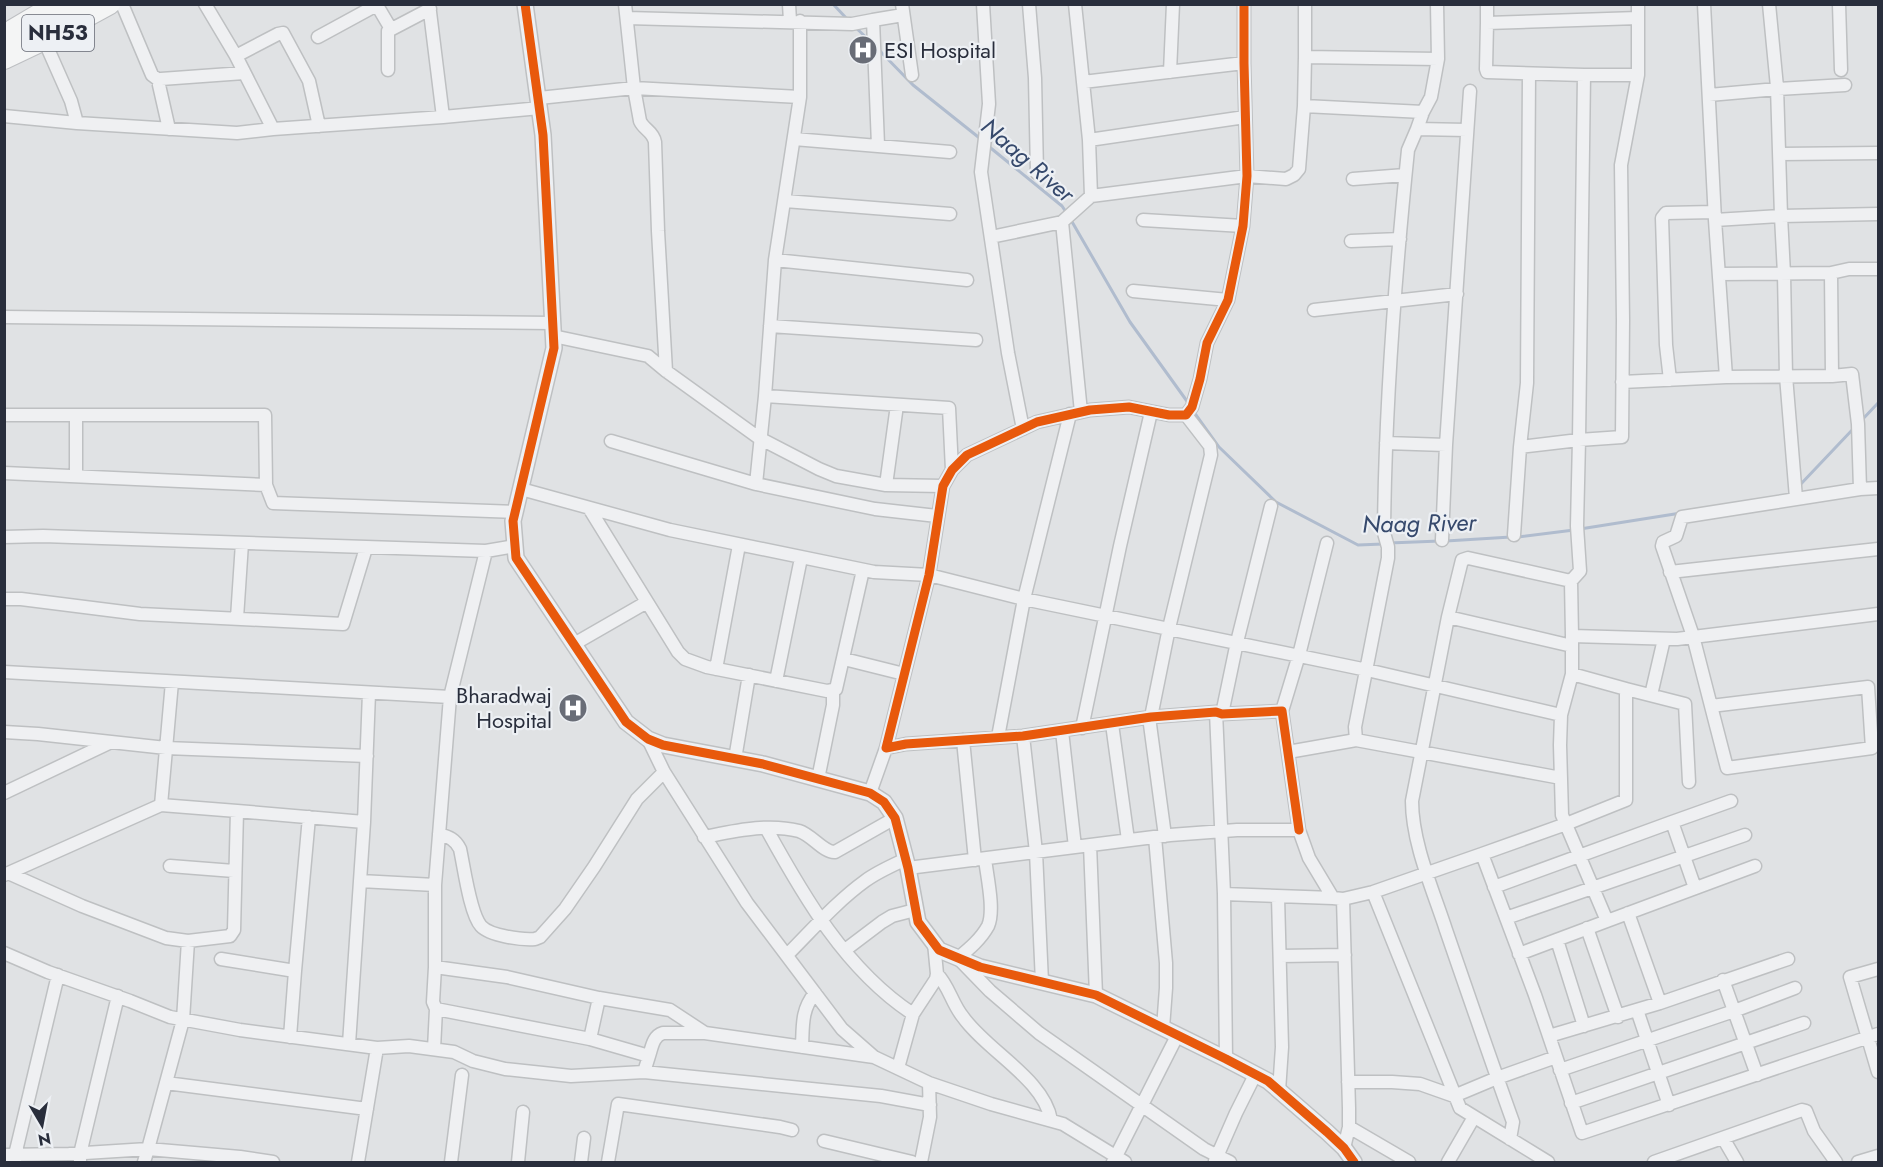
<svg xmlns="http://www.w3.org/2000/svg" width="1883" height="1167" viewBox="0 0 1883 1167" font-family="Jost,sans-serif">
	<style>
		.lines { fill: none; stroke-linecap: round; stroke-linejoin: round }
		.stream { stroke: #b0bcce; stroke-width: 3 }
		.minor-casing { stroke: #bec0c2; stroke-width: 15 }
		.tertiary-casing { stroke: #bec0c2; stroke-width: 18 }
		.primary-casing { stroke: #bdbfc2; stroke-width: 22 }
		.trunk-casing { stroke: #b3b5b9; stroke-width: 24 }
		.minor { stroke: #eff0f2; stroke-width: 12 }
		.tertiary { stroke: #eff0f2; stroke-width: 15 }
		.primary { stroke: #f4f5f5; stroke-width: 20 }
		.trunk { stroke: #f4f5f5; stroke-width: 21 }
		.cycleway-casing { stroke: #edf0f4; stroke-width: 13 }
		.cycleway { stroke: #e8590c; stroke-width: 9 }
		.labels { text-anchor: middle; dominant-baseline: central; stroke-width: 4.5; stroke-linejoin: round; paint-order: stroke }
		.shield { fill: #edf0f4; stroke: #646873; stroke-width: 1.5 }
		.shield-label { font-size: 21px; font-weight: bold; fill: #292e3c }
		.poi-label { font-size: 22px; fill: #292e3c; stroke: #edf0f4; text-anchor: start }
		.water-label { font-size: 24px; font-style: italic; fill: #36496c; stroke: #edf0f4 }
	</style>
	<rect width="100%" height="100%" fill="#e0e2e4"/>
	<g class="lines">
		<path class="stream" d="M833,4L848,20
			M855,27L870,41
			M879,50L913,85L982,140
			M987,145L1062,206L1066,212
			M1071,220L1130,322L1189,404
			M1194,412L1219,447L1276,502L1358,545L1383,544
			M1861,421L1878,403
			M1799,486L1854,428
			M1580,529L1681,513
			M1518,537L1574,530
			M1446,541L1511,537
			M1389,543L1440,541"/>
		<g class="minor-casing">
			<path id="minor" d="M122,4L152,75L160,81
				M205,4L236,56L273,129L443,117L540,108
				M429,4L443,117
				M625,4L634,88L800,97
				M789,4L790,21
				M902,4L912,75
				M983,4L989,104L981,172L1008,353L1023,429
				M1029,4L1035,78L1037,173
				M1075,4L1083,82L1244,63
				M1244,4V63L1247,176L1243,226L1228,300L1207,343L1200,379L1192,407L1186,415H1169L1129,407L1090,410L1037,422L967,455L952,470L943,486L929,575L886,748L906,744L1023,736L1151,717L1216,712L1222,714L1282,711L1299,830
				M1305,4V57
				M1437,4L1438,59
				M1487,4V23L1638,18
				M1769,4L1777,87L1781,216L1784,274L1786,376L1796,498
				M1839,4L1841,70
				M627,18L852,24L873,20L878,145
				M873,20L903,15
				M800,21V97L775,260L765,396L949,408L952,470
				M1487,23L1486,69L1487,72L1584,75
				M318,37L375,6L378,7L391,29
				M44,40L71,101L77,123
				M236,56L278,34L283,33L309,81L319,126
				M388,70V31L430,9
				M1170,72L1173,4
				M1529,74L1527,383L1520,447L1579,440L1584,75H1638
				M1083,82L1089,140L1245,117
				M1709,95L1777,89L1845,85
				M539,98L634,88L640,121C644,130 653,131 655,142L658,231L666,371
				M1304,106L1423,112
				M4,116L77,123L237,133L273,129
				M169,129L159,85L161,79L244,73
				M1467,130L1417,129L1408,150C1395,277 1385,405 1384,533L1388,547V558L1355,727L1356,740L1561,778
				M794,139L950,152
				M1780,154L1878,153
				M1353,179L1405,175
				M1091,196L1247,176L1286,179L1294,175L1299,169L1304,106L1305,57L1438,59L1431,97L1423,112L1417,129
				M785,201L950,214
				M1143,220L1243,226
				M1715,220L1781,216L1878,214
				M1062,222L1091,196L1089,140
				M991,237L1062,222L1081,412
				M1351,241L1400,239
				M775,260L967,280
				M1831,273L1849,269H1878
				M1719,274L1831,273L1832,376
				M1133,291L1228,300
				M1314,310L1457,294
				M4,317L552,323
				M770,326L976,340
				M553,336L648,356L666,371L759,438L819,469L836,476L886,485L943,486
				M1726,377L1832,376L1852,374L1858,424L1860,489L1878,488
				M1670,380L1666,345L1662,218L1666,213L1714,212
				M1622,382L1726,377L1715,220L1704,4
				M4,415H265L266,485L4,473
				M76,416V476
				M611,441L756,484L875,509L937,516
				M1386,443L1446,445
				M756,484L765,396
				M266,485L273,503L516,512
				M886,485L897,405
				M521,489L670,530L874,572L929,575L1024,599L1367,670L1561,715L1572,674V636L1677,639L1878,614
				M589,508L678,652L685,659L707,667L827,691L836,689L863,570
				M1514,535L1520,447
				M4,537L43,536L486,551L450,697L435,885V967
				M1442,540L1446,445L1470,91
				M486,551L515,546
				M1670,572L1878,549
				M4,599H21L140,614L343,624L366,548
				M1448,617L1572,646
				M237,618L242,543
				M1572,636L1571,581L1580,571L1577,526L1579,440L1622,437L1623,320L1621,165L1638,75V4
				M574,644L647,602
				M844,659L904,674
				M716,669L739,545
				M4,672L450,697
				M1572,674L1626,689
				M776,681L801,558
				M1651,695L1664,639
				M1711,706L1727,768L1872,748L1868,687L1711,706L1693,636L1662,546L1663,542L1676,536L1682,517L1860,489
				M1282,711L1299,655L1327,543
				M1216,712L1224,894
				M1222,714L1237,642L1271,506
				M1561,715L1560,745L1562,815L1607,921L1755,866
				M1149,717L1165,836
				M1151,717L1169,628L1211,455L1210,446L1186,415
				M1112,724L1128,840
				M1082,728L1120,546L1151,412
				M1062,731L1075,847
				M4,732L38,734L166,748L367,756
				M1023,736L1036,852L1042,982
				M998,737L1024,599L1070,414
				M648,739L664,772L747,903L842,1029L874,1057L929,1083L991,1104L1063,1124L1125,1162
				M963,740L975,860
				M1288,752L1356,740
				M735,759L749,675
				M818,779L833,705V691
				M4,793L111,742
				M870,793L886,748
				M161,805L172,682
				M1672,822L1731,801
				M766,828C804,897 846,970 913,1014
				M439,834C449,837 455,839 460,849C464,867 470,914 481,926C490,936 522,940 535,939L540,937L565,909L594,867L637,799L664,772
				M704,837C735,831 768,823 799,831C812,835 824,853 835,852L895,818
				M1155,837L1166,963V988L1163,1028
				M1090,845L1096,995
				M1482,854L1566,824L1626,800V689L1685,704L1689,782
				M985,859C987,876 995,911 988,926C981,939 969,949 958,958L990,991L1039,1033L1204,1149L1230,1162
				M170,866L234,871
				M908,868L1170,835L1237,830H1299L1309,858L1333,898L1343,899L1373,892L1482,854L1535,995L1582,1133L1878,1034
				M8,873L82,906L166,938L188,941L230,936L234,930L237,811L364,822
				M4,875L161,805L237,811
				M360,881L435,885
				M1494,887L1672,822L1695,888
				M1373,892L1460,1108L1548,1162
				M1278,897L1282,1047L1279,1091
				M1343,899L1349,1108V1127L1344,1148
				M1628,913L1660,1003
				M1506,918L1745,835
				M1587,928L1618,1017
				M1557,940L1584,1026
				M845,950L882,922L892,916L915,910
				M4,953L48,972L130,1001L170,1017L240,1030L377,1048L358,1162
				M1519,954L1607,921
				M787,955C812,930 836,902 865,881C877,872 891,866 906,859
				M1280,956L1345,955
				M221,959L295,971L290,1037
				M1878,969L1850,977L1878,1072
				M295,971L309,817
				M937,974C949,986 952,1004 963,1017C987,1051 1044,1079 1051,1120
				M1723,980L1757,1075
				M1637,1010L1669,1105
				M1549,1036L1660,1003L1788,959
				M590,1039L599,998
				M349,1044L364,822L369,693
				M802,1047C803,1026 801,1010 815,993
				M377,1048L409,1046L454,1052L473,1061L505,1069L571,1076L644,1072L881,1096L930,1105
				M434,1049L436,1009
				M649,1056C652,1047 653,1036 663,1033H704
				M1226,1059L1224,894L1333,898
				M898,1068L913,1014L936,979L937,974L934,943
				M1560,1070L1734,1011L1795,988
				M644,1072L649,1056L590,1039L436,1009L433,1002L435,967L507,977L599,998L670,1010L705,1033L874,1057
				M1348,1082H1392L1420,1084L1454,1096L1497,1078L1556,1057
				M166,1083L367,1109
				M1571,1103L1804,1023
				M1349,1127L1409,1162
				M1723,1138L1737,1162
				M1510,1139L1513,1122C1490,1058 1468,994 1446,930C1433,890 1412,843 1412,801L1448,617L1462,560L1468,558L1571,581
				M824,1141L912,1162
				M4,1155L69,1154L148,1149L183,1020L188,941
				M15,1161V1155L58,975
				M1215,1161L1236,1113L1255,1075
				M80,1162V1154L118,996
				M144,1162L148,1149L240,1157L273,1162
				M451,1162L462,1075
				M518,1162L523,1112
				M581,1162L584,1138
				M608,1162L618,1104L780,1127L792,1130
				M921,1162L930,1117L929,1083
				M1113,1162L1177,1036
				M1448,1162L1474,1117
				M1654,1162L1802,1110L1806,1111L1814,1131L1836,1162
				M1858,1162L1878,1156"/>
		</g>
		<g class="tertiary-casing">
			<path id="tertiary" d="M525,4L543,135L554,348L513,521L516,558L626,722L648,739L663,745L763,764L870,793L884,802L895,818L908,868L918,922L939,950L980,967L1096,995L1226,1059L1268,1081L1327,1132L1344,1148L1354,1162"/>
		</g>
		<g class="primary-casing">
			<path id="primary" d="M12,30L56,4
				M4,59L44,40L110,4"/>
		</g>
		<g class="trunk-casing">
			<path id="trunk" d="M4,46L80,4"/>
		</g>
		<use href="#minor" class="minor"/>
		<use href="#tertiary" class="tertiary"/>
		<use href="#primary" class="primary"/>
		<use href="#trunk" class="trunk"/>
		<g class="cycleway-casing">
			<path id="cycleway" d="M525,4L543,135L554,348L513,521L516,558L626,722L648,739L663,745L763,764L870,793L884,802L895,818L908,868L918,922L939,950L980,967L1096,995L1226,1059L1268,1081L1327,1132L1344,1148L1354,1162
				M1244,4V63L1247,176L1243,226L1228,300L1207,343L1200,379L1192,407L1186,415H1169L1129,407L1090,410L1037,422L967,455L952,470L943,486L929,575L886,748L906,744L1023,736L1151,717L1216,712L1222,714L1282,711L1299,830"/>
		</g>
		<use href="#cycleway" class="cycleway"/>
	</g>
	<defs>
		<g id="hospital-disc" transform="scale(1.5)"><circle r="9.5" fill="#696d77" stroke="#edf0f4"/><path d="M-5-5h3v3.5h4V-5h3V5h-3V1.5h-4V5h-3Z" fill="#fff"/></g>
	</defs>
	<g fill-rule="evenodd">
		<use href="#hospital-disc" x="863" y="50"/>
		<use href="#hospital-disc" x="573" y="708"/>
	</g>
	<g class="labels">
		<rect class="shield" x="22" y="15" width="72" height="36" rx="4.5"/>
		<g class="shield-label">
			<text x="58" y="33">NH53</text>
		</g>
		<g class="poi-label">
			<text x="884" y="50">ESI Hospital</text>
			<text x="552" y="695" text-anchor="end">Bharadwaj<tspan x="552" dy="25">Hospital</tspan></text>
		</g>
		<g class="water-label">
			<text transform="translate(1028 160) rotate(41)">Naag River</text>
			<text transform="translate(1419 523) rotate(-1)">Naag River</text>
		</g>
	</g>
	<rect width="1883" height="1167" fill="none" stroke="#292e3c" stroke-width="12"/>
	<g transform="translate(42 1125) rotate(170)" stroke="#edf0f4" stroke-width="4.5" paint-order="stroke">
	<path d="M0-4.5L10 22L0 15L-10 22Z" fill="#292e3c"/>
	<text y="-9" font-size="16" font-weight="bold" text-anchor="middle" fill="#292e3c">N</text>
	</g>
</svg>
